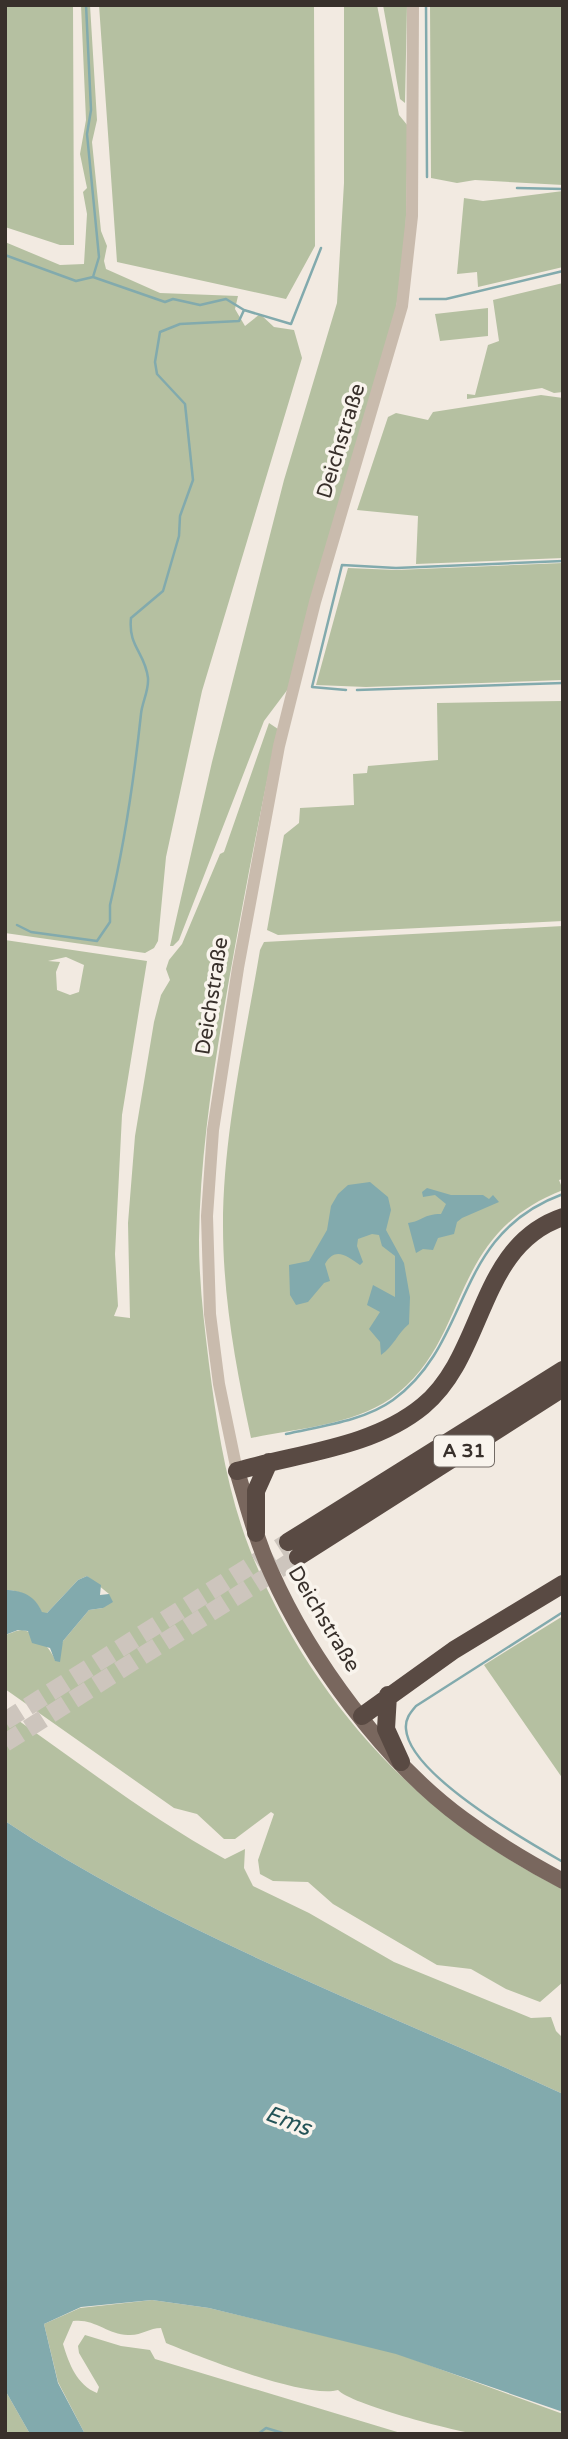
<svg xmlns="http://www.w3.org/2000/svg" width="568" height="2439" viewBox="0 0 568 2439" font-family="'Varela Round',sans-serif">
	<style>
		.green { fill: #b5c0a1; fill-rule: evenodd }
		.water { fill: #82aaad }
		.lines { fill: none; stroke-linecap: round; stroke-linejoin: round }
		.stream { stroke: #82aaad; stroke-width: 2.5 }
		.highway-tunnel { stroke: #cdc5bd; stroke-width: 18; stroke-dasharray: 18 9; stroke-linecap: butt }
		.minor { stroke: #c9bbad; stroke-width: 12 }
		.major { stroke: #79675e; stroke-width: 16 }
		.highway { stroke: #594a43; stroke-width: 18 }
		.labels { text-anchor: middle; dominant-baseline: central; stroke-width: 7; stroke-linejoin: round; paint-order: stroke }
		.shield { fill: #f9f4ed; stroke: #726b65; stroke-width: 2 }
		.shield-label { font-size: 19px; font-weight: bold; fill: #38302b }
		.street-label { font-size: 21px; fill: #38302b; stroke: #f9f4ed }
		.water-label { font-size: 23px; font-style: italic; fill: #235357; stroke: #f9f4ed }
	</style>
	<rect width="100%" height="100%" fill="#f2eae1"/>
	<path class="green" d="M5,5H73L74,245H60L5,227Z
		M81,5H90L97,120L92,142L101,231L107,246L104,261L106,269L160,293L238,296L235,309L245,326L260,314L274,327L294,330L302,358L202,691L166,857L158,941L154,948L145,953L5,933V242L60,265L84,264L87,214L83,192L87,188L80,154L86,120Z
		M99,5H314L315,246L286,299L117,262Z
		M344,5H377L399,115L408,126L405,260L393,323L288,689L264,721L179,940L173,946H170L212,762L284,480L337,303L344,183Z
		M383,5H407L405,103L400,99Z
		M430,5H563V185L475,180L457,183L431,178Z
		M563,191V267L478,287L477,272L457,274L464,198L483,201Z
		M563,283V392L554,393L542,388L467,399V394L475,395L488,345L499,341L493,300Z
		M488,308V336L440,341L435,314Z
		M541,395L563,398V558L416,564L418,516L357,510L388,417L396,413L428,420L433,412Z
		M563,563V680L366,687L316,685L348,568L396,570Z
		M563,701V921L278,935L267,930L284,835L299,823L300,808L354,805L353,774L367,773L368,766L438,760L437,703Z
		M269,723L278,729C260,812 244,896 229,980C214,1066 200,1153 199,1240C199,1282 204,1323 209,1364C217,1426 227,1491 250,1550C310,1699 418,1818 563,1889V1982L540,2002L506,1989L471,1969L437,1965L333,1904L308,1882L273,1881L260,1874L258,1860L274,1814L271,1812L235,1839H224L197,1814L174,1808L5,1689V1635C10,1634 16,1630 22,1630C35,1631 51,1649 55,1660L63,1641L89,1610L103,1608L109,1594L87,1576L78,1580L47,1613H42C36,1598 21,1590 5,1590V940L147,961L122,1115L115,1254L118,1306L114,1316L130,1318L128,1223L135,1136L154,1022L161,995L170,980L166,969L169,960L182,944L220,854L224,852ZM66,957L84,965L79,992L70,995L57,990L56,972L60,962L48,961Z
		M563,926V1179L559,1180L563,1190C444,1236 473,1341 390,1399C352,1425 295,1429 251,1438C236,1368 223,1298 223,1226C223,1134 245,1040 260,950L264,942Z
		M563,1616V1779L484,1665Z
		M5,1711C78,1762 147,1816 225,1859L245,1849L244,1868L253,1886L309,1913L394,1962L531,2018L551,2017L556,2031L563,2038V2094C376,2007 178,1936 5,1821Z
		M152,2300L209,2308L396,2353L563,2414V2434C534,2434 504,2437 476,2434C454,2431 350,2404 338,2390C306,2399 200,2357 166,2343L161,2328C149,2328 141,2336 128,2335C107,2334 94,2318 73,2321L63,2344C69,2364 77,2385 97,2393L99,2387L79,2353L78,2346L85,2335L121,2346L150,2350L155,2359L404,2434H85L58,2382L44,2324L80,2308Z
		M5,2390L30,2434H5Z"/>
	<path class="water" d="M370,1182L388,1197L391,1210L386,1230L404,1263L410,1297L409,1324C397,1334 394,1346 381,1355L380,1342L369,1329L380,1312L367,1305L373,1285L395,1297V1256L382,1246L379,1235L372,1234L358,1239L357,1246L363,1262L360,1265C347,1256 335,1246 325,1264L330,1281L324,1283L308,1302L296,1305L290,1295L289,1265L309,1261L327,1230L331,1206L338,1194L348,1185Z
		M427,1188L451,1195H483L489,1199L493,1195L499,1202L462,1218L457,1222L454,1234L438,1238L433,1250L423,1249L416,1253L408,1223C423,1221 423,1214 441,1214L446,1204L435,1195L423,1197L422,1192Z
		M87,1576L101,1585L100,1595L109,1594L113,1602L103,1608L89,1610L63,1641L60,1662L55,1661L50,1648L32,1643L28,1631L18,1630L5,1635V1590C23,1590 35,1596 42,1612L47,1613L78,1580Z
		M5,1821C178,1936 376,2007 563,2094V2412L396,2354L209,2308L152,2300L81,2307L44,2324L58,2383L85,2434H30L5,2390Z"/>
	<g class="lines">
		<path class="stream" d="M86,5L91,110L87,134L99,257L93,277
			M426,5L427,177
			M517,188L563,189
			M5,255L76,281L93,277L165,302L173,299L200,305L226,299L244,310L291,324L321,248
			M420,299H446L563,271
			M346,690L312,687L342,565L396,568L563,561
			M357,690L563,683
			M17,925L31,932L97,941L110,922V905C125,842 134,779 141,714C142,702 149,691 148,678C145,652 128,647 131,618L163,591L179,536L180,516L193,480L185,404L157,374L155,362L160,332L180,324L239,321L244,310
			M286,1434C321,1426 364,1421 393,1400C474,1341 451,1235 563,1194
			M563,1612L416,1706C410,1713 405,1719 406,1729C409,1774 526,1841 563,1862
			M258,2434L266,2428L286,2434"/>
		<path class="highway-tunnel" d="M5,1721L288,1542
			M5,1743L298,1557"/>
		<path class="minor" d="M237,1471L219,1384L210,1314L207,1216L213,1130L238,968L279,746L315,602L402,306L412,216L413,5"/>
		<path class="major" d="M237,1471C247,1504 256,1540 271,1572C310,1660 385,1762 463,1819C494,1842 529,1863 563,1881"/>
		<path class="highway" d="M237,1471C298,1453 372,1448 423,1406C486,1354 477,1246 563,1217
			M256,1533V1491L269,1462
			M288,1542L563,1370
			M298,1557L563,1388
			M388,1695L386,1729L401,1762
			M362,1716L454,1650L563,1584"/>
	</g>
	<g class="labels">
		<rect class="shield" x="434" y="1435.5" width="60" height="31" rx="5"/>
		<g class="shield-label">
			<text x="464" y="1451">A 31</text>
		</g>
		<g class="street-label">
			<text transform="translate(341 441) rotate(-73)">Deichstraße</text>
			<text transform="translate(212 996) rotate(-81)">Deichstraße</text>
			<text transform="translate(324 1619) rotate(59)">Deichstraße</text>
		</g>
		<g class="water-label">
			<text transform="translate(288 2121) rotate(21)">Ems</text>
		</g>
	</g>
	<rect width="568" height="2439" fill="none" stroke="#38302b" stroke-width="14"/>
</svg>
